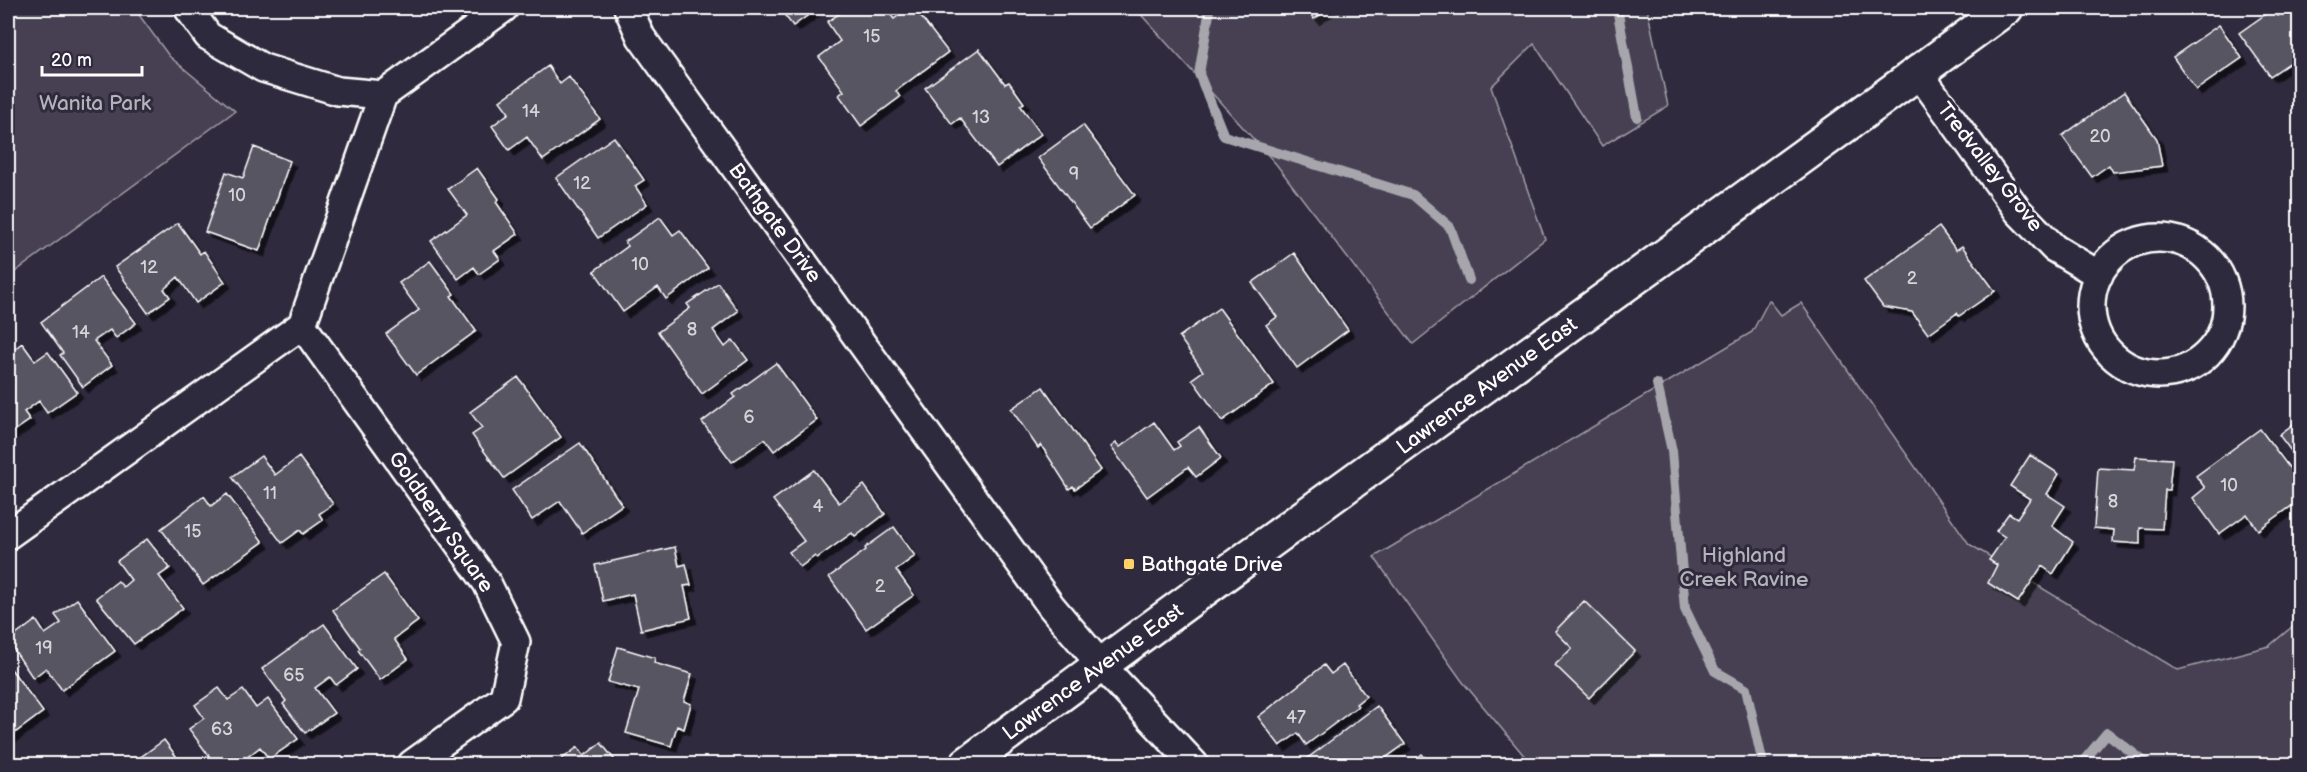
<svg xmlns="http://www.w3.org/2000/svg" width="2307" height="772" viewBox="0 0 2307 772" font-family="'Balsamiq Sans',sans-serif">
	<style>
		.green { fill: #464152; stroke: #a2a0a8; stroke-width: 1.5 }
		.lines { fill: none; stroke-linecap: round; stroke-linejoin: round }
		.stream { stroke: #a7a6ad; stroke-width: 10 }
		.building { fill: #595564; stroke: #fff; stroke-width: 1.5; filter: url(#shadow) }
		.street-casing { stroke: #fff; stroke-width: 32 }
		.secondary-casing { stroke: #fff; stroke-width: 38 }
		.street { stroke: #2f2a3d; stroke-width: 27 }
		.secondary { stroke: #2f2a3d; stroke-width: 33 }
		.poi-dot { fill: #ffd166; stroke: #2f2a3d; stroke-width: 2 }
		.labels { text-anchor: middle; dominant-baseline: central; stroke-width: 6; stroke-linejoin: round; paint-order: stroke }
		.number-label { font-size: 18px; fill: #d6d4d8 }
		.park-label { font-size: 21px; fill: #b5b3ba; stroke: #2f2a3d }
		.street-label { font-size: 21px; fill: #fff; stroke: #2f2a3d }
		.poi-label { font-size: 21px; fill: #fff; stroke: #2f2a3d; text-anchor: start }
	</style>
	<defs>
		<filter id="shadow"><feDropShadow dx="5.5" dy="5.5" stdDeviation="0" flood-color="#0009"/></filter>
	</defs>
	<rect width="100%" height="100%" fill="#2f2a3d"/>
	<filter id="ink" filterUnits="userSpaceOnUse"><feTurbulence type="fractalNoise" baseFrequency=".0167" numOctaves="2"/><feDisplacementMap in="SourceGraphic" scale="12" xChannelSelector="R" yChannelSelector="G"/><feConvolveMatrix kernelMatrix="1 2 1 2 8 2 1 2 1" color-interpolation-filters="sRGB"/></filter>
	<g filter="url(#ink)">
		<path class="green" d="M8,8H134L169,56L235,111L8,277Z
			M1135,8H1647L1668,106L1602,146L1534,44L1491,87L1545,239L1413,344L1276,164Z
			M1769,300L1781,315L1801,303L1969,544L2178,670L2269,646L2299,621V764H1531L1462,681L1374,557L1752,332Z"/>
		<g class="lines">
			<path class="stream" d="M1205,8L1209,14L1199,74L1224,136L1413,195L1450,227L1469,280
				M1617,8L1637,117
				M1657,384L1672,451L1685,609L1715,671L1746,689L1763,764
				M2081,764L2107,733L2147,764"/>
		</g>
		<path class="building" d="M779,8H818L793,26Z
			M848,8H885L894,19L909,8H914L948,52L896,91L900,97L861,126L839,95L844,91L819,57L840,41L827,22Z
			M1306,8H1330L1314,19Z
			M2289,8H2300V56L2270,76L2239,33L2273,9L2278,16Z
			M2219,25L2242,58L2196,90L2173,57Z
			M979,49L1005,84L1009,82L1024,103L1020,105L1041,134L997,167L960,118L952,124L925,88Z
			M548,66L560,84L569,77L600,119L543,160L527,137L509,150L492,126L509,113L500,101Z
			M2124,92L2157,139L2162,166L2113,172L2109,165L2092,177L2062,136Z
			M1083,125L1135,195L1090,228L1038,158Z
			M614,137L644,180L635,186L647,204L598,238L556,178Z
			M254,147L290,161L259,251L205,232L226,172L243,178Z
			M477,168L499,199L496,202L518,234L494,251L500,259L479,274L474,267L458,279L431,241L467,215L448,189Z
			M660,217L673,235L680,230L708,268L666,299L658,287L623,312L594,271L628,246L625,242Z
			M178,223L200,254L204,251L225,282L196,303L178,277L164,289L170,297L148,313L115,267Z
			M1939,227L1956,250L1962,246L1995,291L1959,316L1957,313L1928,334L1912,312L1883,307L1864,281Z
			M1294,253L1348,330L1297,368L1266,325L1277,317L1252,283Z
			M430,261L454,294L451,296L476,331L416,375L386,334L419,310L399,283Z
			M101,277L136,323L116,338L110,330L94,341L112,365L83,387L60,355L63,353L41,322Z
			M718,283L738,311L713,330L725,347L733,340L748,360L702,394L658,332L690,308L687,304Z
			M1219,308L1274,384L1222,421L1192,379L1203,371L1179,337Z
			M22,343L35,361L48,352L77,392L47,413L39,401L24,412L30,420L8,435V354Z
			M776,363L817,420L774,451L765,439L732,462L702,422L735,397L733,394Z
			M518,377L561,437L504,478L472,435L482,428L470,412Z
			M1043,387L1101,470L1075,489L1073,486L1069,489L1041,445L1038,448L1011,409Z
			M2300,419V463L2279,435Z
			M1154,422L1174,450L1180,446L1177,442L1199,427L1221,458L1196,477L1188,467L1147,497L1111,447L1116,443L1120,447Z
			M2260,429L2300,482V500L2258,530L2247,514L2219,534L2193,498L2205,488L2196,476Z
			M580,443L622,505L582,533L560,501L532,520L512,490Z
			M2030,455L2059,474L2047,494L2065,506L2052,526L2073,542L2053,574L2042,566L2018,602L1988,583L1997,565L1989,560L2005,537L1996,531L2009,513L2017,518L2030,499L2010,486Z
			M261,456L275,475L299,457L333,504L319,514L323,520L303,534L300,530L282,543L232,477Z
			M2136,457L2172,459L2169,490H2165L2162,529L2140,528V544L2113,542L2114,530L2094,528L2098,468L2134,470Z
			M814,470L839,503L864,485L885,514L855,537L852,533L817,558L815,556L800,567L789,552L804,541L773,500Z
			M227,494L263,542L203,585L161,529L204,496L211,506Z
			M894,527L915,556L896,570L914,595L866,629L829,577L866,550L865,548Z
			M147,539L170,568L159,576L183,608L134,644L96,598L118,581L123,587L131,580L117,561Z
			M675,547L679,566L686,564L691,585L684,586L691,618L641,630L633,594L603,601L595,565Z
			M384,574L418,621L394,639L408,659L380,680L358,650L360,648L333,610Z
			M77,599L115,651L62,690L46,668L33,678L8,641L36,620L45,634L61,623L55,615Z
			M1584,601L1635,651L1589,698L1555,665L1572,648L1555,631Z
			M324,624L357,669L336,685L330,677L315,688L334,713L305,733L283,704L286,701L262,669Z
			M618,647L655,658L654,663L692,674L684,701L691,704L684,729L677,726L671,746L626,733L639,690L608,682Z
			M8,665L43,712L8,738Z
			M1324,665L1331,674L1343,665L1366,696L1356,704L1358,706L1306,745L1298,733L1280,746L1258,717Z
			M219,688L228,700L243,690L256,708L268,699L298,739L269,759L260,747L245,759L249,764H215L189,729L204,718L195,705Z
			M1377,706L1405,744L1377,764H1302L1301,763Z
			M164,740L182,764H131Z
			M601,743L618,764H555L578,747L584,756Z
			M1422,754L1430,764H1409Z"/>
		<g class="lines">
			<g class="street-casing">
				<path id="street" d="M188,8L208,36L263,68L338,91L383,95
					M628,8L641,37L1051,606L1101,665L1194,764
					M1918,72L2018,211L2054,248L2099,275
					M2091 306a68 68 0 1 1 136 0a68 68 0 1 1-136 0Z
					M302,325L487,583L516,642L504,698L412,764
					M8,535L302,325L383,95L504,8"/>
			</g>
			<g class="secondary-casing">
				<path id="secondary" d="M967,764C1310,508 1661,262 2006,8"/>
			</g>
			<use href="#street" class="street"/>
			<use href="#secondary" class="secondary"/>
		</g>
	</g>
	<rect class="poi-dot" x="1123" y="558" width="12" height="12" rx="3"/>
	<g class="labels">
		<g class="number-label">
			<text x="872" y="36">15</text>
			<text x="531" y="111">14</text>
			<text x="981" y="117">13</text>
			<text x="2100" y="136">20</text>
			<text x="1074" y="174">9</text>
			<text x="582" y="183">12</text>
			<text x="237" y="195">10</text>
			<text x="640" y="264">10</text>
			<text x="149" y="267">12</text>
			<text x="1912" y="278">2</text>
			<text x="692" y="329">8</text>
			<text x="81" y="332">14</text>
			<text x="749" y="417">6</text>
			<text x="2229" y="485">10</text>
			<text x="270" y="493">11</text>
			<text x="2113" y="501">8</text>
			<text x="818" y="506">4</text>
			<text x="193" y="531">15</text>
			<text x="880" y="586">2</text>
			<text x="44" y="648">19</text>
			<text x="294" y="675">65</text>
			<text x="1296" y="717">47</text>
			<text x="222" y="729">63</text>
		</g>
		<g class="park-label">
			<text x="95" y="103">Wanita Park</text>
			<text x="1744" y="555">Highland<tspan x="1744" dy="24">Creek Ravine</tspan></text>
		</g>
		<g class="street-label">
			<text transform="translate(1990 167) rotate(52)">Tredvalley Grove</text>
			<text transform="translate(775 223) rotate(54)">Bathgate Drive</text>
			<text transform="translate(1487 386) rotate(-36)">Lawrence Avenue East</text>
			<text transform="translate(441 522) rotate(55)">Goldberry Square</text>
			<text transform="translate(1093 672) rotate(-36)">Lawrence Avenue East</text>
		</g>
		<g class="poi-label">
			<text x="1141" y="564">Bathgate Drive</text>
		</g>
	</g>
	<rect width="2307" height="772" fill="none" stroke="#2f2a3d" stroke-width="30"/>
	<rect x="15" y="15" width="2277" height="742" fill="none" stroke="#fff" stroke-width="2" filter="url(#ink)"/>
	<path d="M42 66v9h100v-9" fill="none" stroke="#ffffff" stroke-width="3"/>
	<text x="51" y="66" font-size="18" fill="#ffffff" stroke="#2f2a3d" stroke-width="4.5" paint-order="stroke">20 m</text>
</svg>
